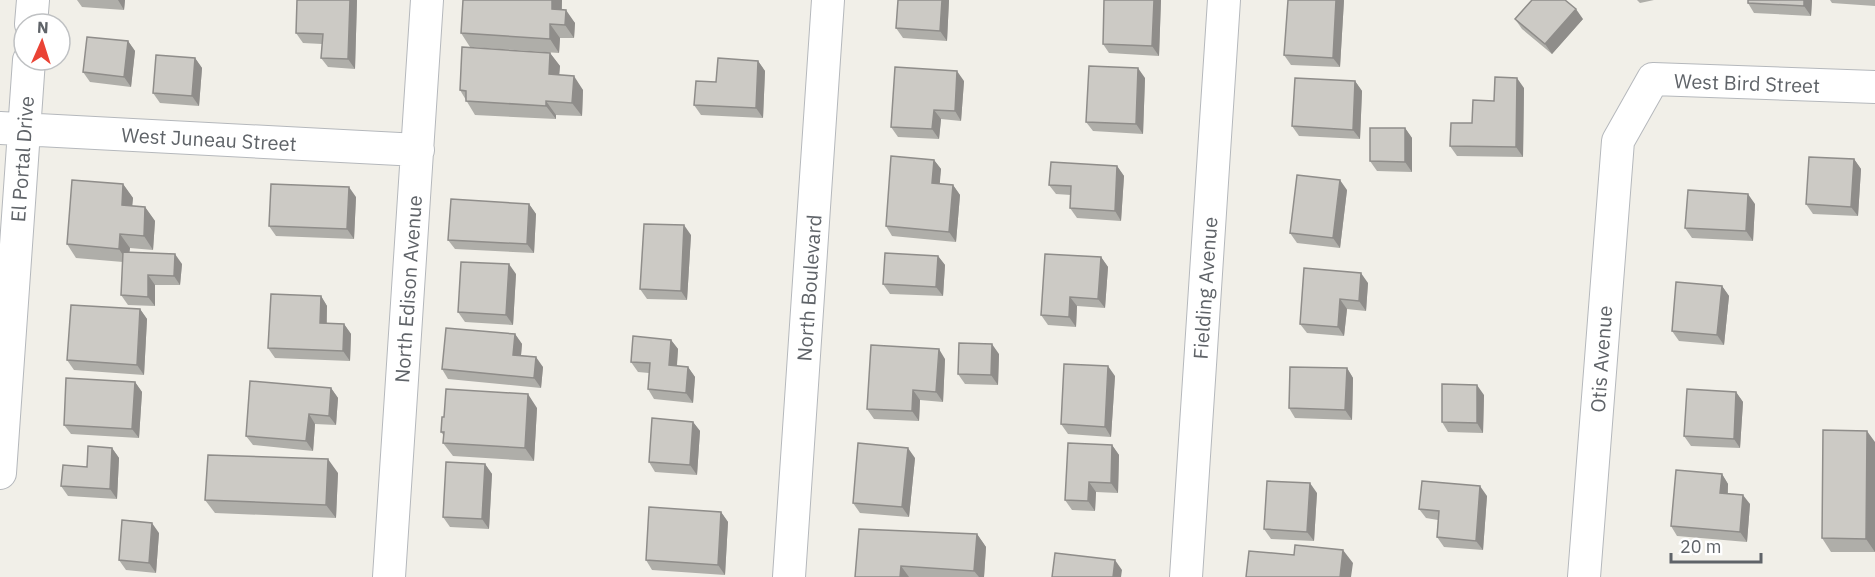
<svg xmlns="http://www.w3.org/2000/svg" width="1875" height="577" viewBox="0 0 1875 577" font-family="'IBM Plex Sans',sans-serif">
	<style>
		.lines { fill: none; stroke-linecap: round; stroke-linejoin: round }
		.minor-casing { stroke: #b5b8bc; stroke-width: 34 }
		.minor { stroke: #fff; stroke-width: 32 }
		.wall { fill: #afaea9 }
		.shaded-wall { fill: #8f8d8a }
		.building { fill: #cccac5; stroke: #8f8d8a; stroke-width: 1.5 }
		.labels { text-anchor: middle; dominant-baseline: central; stroke-width: 4.5; stroke-linejoin: round; paint-order: stroke }
		.street-label { font-size: 20px; fill: #5f6368; stroke: #fff }
	</style>
	<rect width="100%" height="100%" fill="#f1efe8"/>
	<g class="lines">
		<g class="minor-casing">
			<path id="minor" d="M31,24L33,0
				M0,128L418,150
				M0,473L29,60
				M389,577L427,0
				M789,577L828,0
				M1186,577L1224,0
				M1584,577L1618,141L1653,79L1875,87"/>
		</g>
		<use href="#minor" class="minor"/>
	</g>
	<path class="wall" d="M77,0H125L124,10L82,7Z
		M357,0L355,69L328,67L321,58L322,44L303,43L296,33Z
		M463,0H562V10L575,23L574,38H560L559,53L470,47L461,33Z
		M949,0L947,41L903,38L896,28Z
		M1161,0L1159,56L1109,53L1103,44Z
		M1344,0L1340,67L1291,65L1284,55Z
		M1637,0H1654L1640,3Z
		M1812,0L1811,16L1754,13L1748,3Z
		M1830,0H1875V6L1832,3Z
		M1515,19H1583L1552,54L1522,29Z
		M128,41L135,51L131,87L90,82L83,72Z
		M550,53L560,66L559,75L583,90L582,116L556,115V119L475,115L460,90Z
		M195,58L202,68L199,106L160,103L153,93Z
		M758,61L765,71L763,118L701,115L694,105L716,82Z
		M1145,78L1143,134L1093,131L1086,122Z
		M964,81L961,121L941,119L939,139L898,137L891,127Z
		M1355,81L1362,91L1360,139L1299,136L1292,126Z
		M1524,88L1523,157L1457,156L1450,146L1472,123Z
		M1405,128L1412,138V172L1377,171L1370,161Z
		M1854,159L1861,169L1858,216L1813,214L1806,204Z
		M934,160L941,169L939,184L953,185L960,195L956,242L892,236L886,226Z
		M1117,166L1124,176L1121,221L1077,218L1070,208L1071,195L1056,194L1049,185Z
		M123,184L133,198L132,206L145,207L155,221L153,250L130,248L129,252L182,264L180,285H155V306L128,305L121,295L123,262L76,258L67,244Z
		M1347,190L1340,248L1297,243L1290,233Z
		M356,197L354,239L276,236L269,226Z
		M529,204L536,214L534,253L455,249L448,240Z
		M1755,204L1753,241L1692,238L1685,228Z
		M691,235L687,300L647,299L640,289Z
		M938,256L945,265L943,296L890,294L883,284Z
		M1101,257L1108,267L1105,308L1077,306L1076,327L1048,325L1041,315Z
		M1304,268L1368,283L1366,311L1347,309L1344,336L1307,333L1300,324Z
		M516,274L513,325L465,322L458,312Z
		M1722,286L1729,296L1724,345L1679,341L1672,331Z
		M321,296L327,306V323L344,324L351,334L350,361L275,358L268,348Z
		M140,309L147,319L144,375L74,370L67,360Z
		M515,334L522,344L521,356L543,367L541,388L448,379L442,369Z
		M671,340L678,349L677,366L688,367L695,377L693,403L654,399L648,389L649,373L638,372L631,362Z
		M999,354L998,385L965,384L958,374Z
		M945,359L943,402L920,400L919,421L874,419L867,409Z
		M1347,368L1353,378L1352,420L1295,418L1289,408Z
		M1115,376L1111,437L1068,434L1061,424Z
		M135,382L142,392L139,438L71,434L64,425Z
		M331,388L338,398L336,425L315,424L313,451L253,445L246,436Z
		M1736,392L1743,402L1740,448L1691,446L1684,436Z
		M1484,395L1483,433L1448,432L1442,422Z
		M537,408L534,461L453,456L443,443L444,436L441,432Z
		M693,422L700,431L697,475L655,472L649,462Z
		M1875,442V552H1831L1822,538Z
		M1112,445L1119,455L1118,493L1096,492L1095,511L1072,510L1065,500Z
		M112,448L119,458L117,499L68,496L61,486Z
		M915,458L909,517L860,513L853,503Z
		M485,464L492,474L489,529L450,527L443,517Z
		M338,473L336,518L215,513L205,500Z
		M1722,474L1728,484V493L1750,504L1747,542L1677,536L1671,526Z
		M1317,493L1314,541L1271,539L1264,529Z
		M1487,496L1483,550L1444,547L1437,537L1438,520L1426,518L1419,509Z
		M721,512L728,522L725,575L652,570L646,560Z
		M159,533L156,573L126,570L119,560Z
		M977,534L986,547L984,577H855Z"/>
	<path class="shaded-wall" d="M118,0H125L124,10Z
		M350,0H357L355,69L348,59Z
		M552,0H562L561,22L552,9Z
		M942,0H949L947,41L940,31Z
		M1154,0H1161L1159,56L1152,46Z
		M1336,0H1344L1340,67L1333,58Z
		M1804,0H1812L1811,16L1804,6Z
		M1576,9L1583,19L1552,54L1545,44Z
		M566,10L575,23L574,38L565,25Z
		M550,24L560,38L559,53L550,39Z
		M128,41L135,51L131,87L124,77Z
		M550,53L560,66L558,88L549,74Z
		M195,58L202,68L199,106L192,96Z
		M758,61L765,71L763,118L756,108Z
		M1138,68L1145,78L1143,134L1136,124Z
		M957,71L964,81L961,121L955,111Z
		M574,76L583,90L582,116L572,103Z
		M1517,78L1524,88L1523,157L1516,147Z
		M1355,81L1362,91L1360,139L1353,130Z
		M546,101L556,115V119L546,106Z
		M934,110L941,119L939,139L932,129Z
		M1405,128L1412,138V172L1405,162Z
		M1854,159L1861,169L1858,216L1851,207Z
		M934,160L941,169L939,193L932,183Z
		M1117,166L1124,176L1121,221L1115,211Z
		M1340,180L1347,190L1340,248L1333,238Z
		M123,184L133,198L131,218L122,205Z
		M953,185L960,195L956,242L949,232Z
		M349,187L356,197L354,239L347,229Z
		M1748,194L1755,204L1753,241L1746,231Z
		M529,204L536,214L534,253L527,244Z
		M145,207L155,221L153,250L144,236Z
		M684,225L691,235L687,300L681,291Z
		M120,234L130,248L128,263L119,249Z
		M175,254L182,264L180,285L174,276Z
		M938,256L945,265L943,296L936,287Z
		M1101,257L1108,267L1105,308L1098,299Z
		M509,264L516,274L513,325L506,315Z
		M1361,273L1368,283L1366,311L1359,301Z
		M148,275L155,285V306L148,297Z
		M1722,286L1729,296L1724,345L1717,335Z
		M321,296L327,306L326,333L320,323Z
		M1070,297L1077,306L1076,327L1069,317Z
		M1340,299L1347,309L1344,336L1338,327Z
		M140,309L147,319L144,375L137,365Z
		M344,324L351,334L350,361L343,351Z
		M515,334L522,344L520,365L513,355Z
		M671,340L678,349L676,375L669,365Z
		M992,344L999,354L998,385L991,375Z
		M939,349L945,359L943,402L936,392Z
		M536,357L543,367L541,388L534,378Z
		M1108,366L1115,376L1111,437L1105,427Z
		M688,367L695,377L693,403L686,393Z
		M1347,368L1353,378L1352,420L1345,410Z
		M135,382L142,392L139,438L132,429Z
		M1477,385L1484,395L1483,433L1477,423Z
		M331,388L338,398L336,425L329,416Z
		M913,390L920,400L919,421L912,411Z
		M1736,392L1743,402L1740,448L1734,439Z
		M528,394L537,408L534,461L525,448Z
		M309,414L315,424L313,451L306,441Z
		M693,422L700,431L697,475L690,465Z
		M1867,431L1875,442V552L1866,539Z
		M1112,445L1119,455L1118,493L1111,483Z
		M112,448L119,458L117,499L110,489Z
		M908,448L915,458L909,517L902,507Z
		M328,459L338,473L336,518L326,505Z
		M485,464L492,474L489,529L482,519Z
		M1722,474L1728,484L1727,503L1720,493Z
		M1089,482L1096,492L1095,511L1088,501Z
		M1310,483L1317,493L1314,541L1307,532Z
		M1480,486L1487,496L1483,550L1476,541Z
		M1743,495L1750,504L1747,542L1740,532Z
		M721,512L728,522L725,575L718,565Z
		M152,523L159,533L156,573L149,563Z
		M977,534L986,547L984,577H979L974,571Z
		M1343,550L1353,563L1351,577H1340Z
		M1115,560L1122,570L1121,577H1113Z
		M901,566L909,577H900Z"/>
	<path class="building" d="M297,0H350L348,59L321,58L323,34L296,33Z
		M463,0H552V9L566,10L565,25L550,24V39L461,33Z
		M898,0H942L940,31L896,28Z
		M1104,0H1154L1152,46L1103,44Z
		M1288,0H1336L1333,58L1284,55Z
		M1532,0H1565L1576,9L1545,44L1515,19Z
		M1748,0H1804V6L1748,3Z
		M87,37L128,41L124,77L83,72Z
		M462,47L550,53L549,74L574,76L572,103L546,101V106L466,101V91L460,90Z
		M156,55L195,58L192,96L153,93Z
		M718,58L758,61L756,108L694,105L696,81L716,82Z
		M1089,66L1138,68L1136,124L1086,122Z
		M895,67L957,71L955,111L934,110L932,129L891,127Z
		M1495,77L1517,78L1516,147L1450,146L1451,123H1472L1473,100L1494,101Z
		M1295,78L1355,81L1353,130L1292,126Z
		M1370,128H1405V162L1370,161Z
		M891,156L934,160L932,183L953,185L949,232L886,226Z
		M1809,157L1854,159L1851,207L1806,204Z
		M1051,162L1117,166L1115,211L1070,208L1071,186L1049,185Z
		M1297,175L1340,180L1333,238L1290,233Z
		M72,180L123,184L122,205L145,207L144,236L120,234L119,249L67,244Z
		M271,184L349,187L347,229L269,226Z
		M1688,190L1748,194L1746,231L1685,228Z
		M451,199L529,204L527,244L448,240Z
		M644,224L684,225L681,291L640,289Z
		M123,252L175,254L174,276L148,275V297L121,295Z
		M885,253L938,256L936,287L883,284Z
		M1045,254L1101,257L1098,299L1070,297L1069,317L1041,315Z
		M461,262L509,264L506,315L458,312Z
		M1304,268L1361,273L1359,301L1340,299L1338,327L1300,324Z
		M1676,282L1722,286L1717,335L1672,331Z
		M271,294L321,296L320,323L344,324L343,351L268,348Z
		M71,305L140,309L137,365L67,360Z
		M446,328L515,334L513,355L536,357L534,378L442,369Z
		M633,336L671,340L669,365L688,367L686,393L648,389L650,363L631,362Z
		M959,343L992,344L991,375L958,374Z
		M871,345L939,349L936,392L913,390L912,411L867,409Z
		M1064,364L1108,366L1105,427L1061,424Z
		M1290,367L1347,368L1345,410L1289,408Z
		M66,378L135,382L132,429L64,425Z
		M250,381L331,388L329,416L309,414L306,441L246,436Z
		M1442,384L1477,385V423L1442,422Z
		M446,389L528,394L525,448L443,443L444,432H441L442,417H444Z
		M1687,389L1736,392L1734,439L1684,436Z
		M652,418L693,422L690,465L649,462Z
		M1823,430L1867,431L1866,539L1822,538Z
		M858,443L908,448L902,507L853,503Z
		M1068,443L1112,445L1111,483L1089,482L1088,501L1065,500Z
		M88,446L112,448L110,489L61,486L63,465L87,467Z
		M208,455L328,459L326,505L205,500Z
		M446,462L485,464L482,519L443,517Z
		M1676,470L1722,474L1720,493L1743,495L1740,532L1671,526Z
		M1267,481L1310,483L1307,532L1264,529Z
		M1422,481L1480,486L1476,541L1437,537L1439,511L1419,509Z
		M649,507L721,512L718,565L646,560Z
		M122,520L152,523L149,563L119,560Z
		M859,529L977,534L974,571L901,566L900,577H855Z
		M1295,545L1343,550L1340,577H1246L1249,551L1294,555Z
		M1055,553L1115,560L1113,577H1052Z"/>
	<g class="labels">
		<g class="street-label">
			<text transform="translate(1747 83) rotate(2)">West Bird Street</text>
			<text transform="translate(209 139) rotate(3)">West Juneau Street</text>
			<text transform="translate(22 159) rotate(-86)">El Portal Drive</text>
			<text transform="translate(809 288) rotate(-86)">North Boulevard</text>
			<text transform="translate(1205 288) rotate(-86)">Fielding Avenue</text>
			<text transform="translate(408 289) rotate(-86)">North Edison Avenue</text>
			<text transform="translate(1601 359) rotate(-86)">Otis Avenue</text>
		</g>
	</g>
	<g transform="translate(42 42) rotate(3)"><circle r="28" fill="#ffffff" stroke="#bfc1c3" stroke-width="1.5"/>
	<path d="M0-4.5L10 22L0 15L-10 22Z" fill="#ea4335"/>
	<text y="-9" font-size="16" font-weight="bold" text-anchor="middle" fill="#5f6368">N</text>
	</g>
	<path d="M1671 553v9h90v-9" fill="none" stroke="#5f6368" stroke-width="3"/>
	<text x="1680" y="553" font-size="18" fill="#5f6368" stroke="#ffffff" stroke-width="4.5" paint-order="stroke">20 m</text>
</svg>
